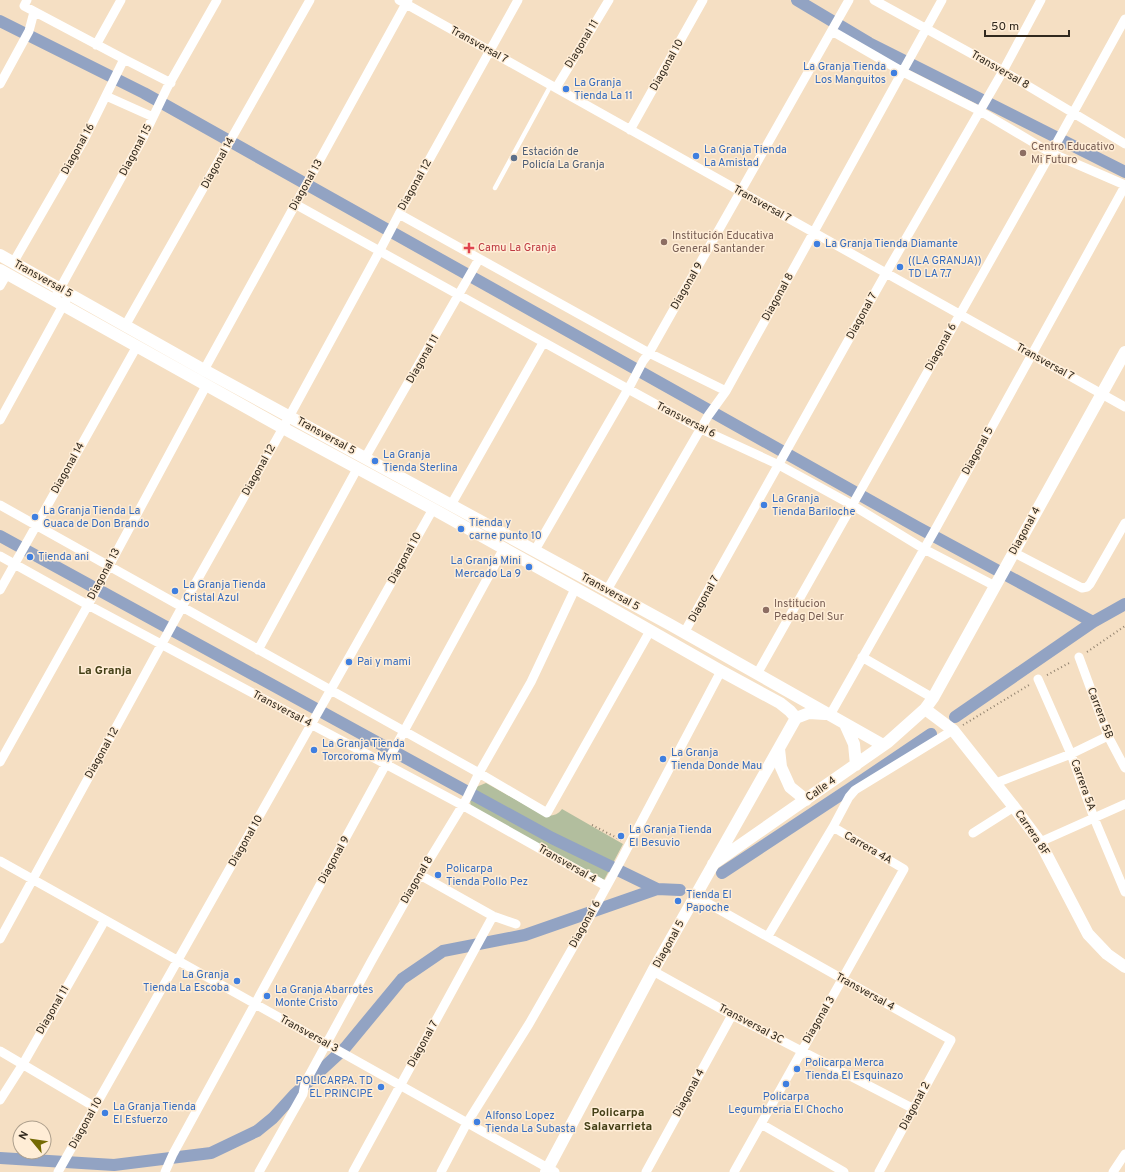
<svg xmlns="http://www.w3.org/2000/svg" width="1125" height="1172" viewBox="0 0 1125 1172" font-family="Overpass,sans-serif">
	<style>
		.green { fill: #b2be9e }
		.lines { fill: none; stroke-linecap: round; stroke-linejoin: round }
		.canal { stroke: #92a3c3; stroke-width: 12 }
		.path { stroke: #91826e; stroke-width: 2; stroke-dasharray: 1 3; stroke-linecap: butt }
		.service { stroke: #fff; stroke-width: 4.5 }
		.minor { stroke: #fff; stroke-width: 9 }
		.tertiary { stroke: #fff; stroke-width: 12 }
		.shop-dot { fill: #3f7fe0; stroke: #ffedd6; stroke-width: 1.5 }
		.education-dot { fill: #8d6e63; stroke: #ffedd6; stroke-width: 1.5 }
		.service-dot { fill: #5c6f8a; stroke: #ffedd6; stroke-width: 1.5 }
		.health-dot { fill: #e0444e; stroke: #ffedd6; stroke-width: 1.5 }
		.labels { text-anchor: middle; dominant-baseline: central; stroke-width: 3; stroke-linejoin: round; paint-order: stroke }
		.street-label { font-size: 11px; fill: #31291e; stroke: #ffedd6 }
		.shop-label { font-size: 11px; fill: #366cbe; stroke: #ffedd6; text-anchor: start }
		.education-label { font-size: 11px; fill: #785e54; stroke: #ffedd6; text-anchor: start }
		.service-label { font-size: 11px; fill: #4e5e75; stroke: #ffedd6; text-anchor: start }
		.health-label { font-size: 11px; fill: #be3a42; stroke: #ffedd6; text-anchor: start }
		.neighbourhood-label { font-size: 12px; font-weight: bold; fill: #433f16; stroke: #ffedd6 }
	</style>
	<rect width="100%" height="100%" fill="#f5dfc3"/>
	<path class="green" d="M486,783L543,815C551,816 557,816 562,809L623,844L604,880L471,809L470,799L476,787Z"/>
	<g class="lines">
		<path class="canal" d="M797,0L869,43L1125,172
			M0,21L144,93L917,527L1093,622
			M0,536L552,838L657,889
			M955,717L1093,622L1125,604
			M722,873L851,788L931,734
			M0,1158L114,1165L211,1153L257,1131L273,1118L294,1095L345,1048L402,979L443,951L525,935L657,889L680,890"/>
		<path class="path" d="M1087,652L1125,626
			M1047,675L1071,662
			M963,725L1029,685
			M592,825L621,840"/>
		<path class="service" d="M495,188L551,85"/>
		<path class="minor" d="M399,0L1125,407
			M874,0L1003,71L1125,144
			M832,31L903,72L980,111L1051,153L1125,185
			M96,45L121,0
			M124,59L171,83
			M0,84L29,31L34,12
			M556,88L609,0
			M106,96L153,117
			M630,130L703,0
			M295,204L628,389L701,429L779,465L852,505L924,549L995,586
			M399,214L649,353L726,391
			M13,263L84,140L124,59L24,6L27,0
			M0,286L7,274
			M57,294L143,138L167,88L217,0
			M125,326L310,0
			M204,370L408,0
			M0,420L66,300
			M365,458L479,259
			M0,505L479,773L547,813L650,631
			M451,505L543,343
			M535,550L631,384L643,361L649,353L849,0
			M1013,552L1082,588L1087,587L1090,584L1125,523
			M0,556L88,605L462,805L606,886
			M0,590L137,346
			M607,590L708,416L726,391L942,0
			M684,633L886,273L1003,71L1041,0
			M258,650L357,469
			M862,657L933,698
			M1079,657L1108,736L1125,768
			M757,674L1051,153L1125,19
			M1038,679L1071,754L1094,818L1125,892
			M830,715L936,528L1125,186
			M0,762L88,605L206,386
			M996,783L1071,754L1108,736
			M973,833L1014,807
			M1040,842L1125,804
			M0,861L555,1172
			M420,875L493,916L516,924
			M695,896L951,1040L879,1172
			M768,936L833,827L849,797L855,790L953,730
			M0,939L182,607L283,428L379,252L399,214L518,0
			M653,971L732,1015L914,1109
			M0,1051L95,1107
			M0,1100L23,1064L105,920
			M761,1124L844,1172
			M58,1172L433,509
			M165,1172L173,1154L504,548
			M259,1172L303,1094L305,1083L372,960L420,875L467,798L479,773L531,682L575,589
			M353,1172L493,916
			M441,1172L467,1123L529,1024L576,942L620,862L721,671
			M646,1172L732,1015
			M734,1172L904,869L833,827
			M1113,1172L1125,1154"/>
		<path class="tertiary" d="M0,255L204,370L669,624L883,745
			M0,270L283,428L433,509L600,602L721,671L780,703L790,711L796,718
			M925,709L953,730L1014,807L1040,842L1088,934L1107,954L1125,967
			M796,718L809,713L825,714
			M845,724L854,744L856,765
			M779,749L781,767L790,787L806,800
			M713,864L888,742L925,709L933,698L1125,352
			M546,1172L653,971L796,718"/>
	</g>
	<g class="shop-dot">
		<circle cx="894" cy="73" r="4"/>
		<circle cx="566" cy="89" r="4"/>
		<circle cx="696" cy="156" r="4"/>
		<circle cx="817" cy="244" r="4"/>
		<circle cx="900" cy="267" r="4"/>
		<circle cx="375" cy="461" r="4"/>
		<circle cx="764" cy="505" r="4"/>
		<circle cx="35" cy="517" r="4"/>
		<circle cx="461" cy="529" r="4"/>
		<circle cx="30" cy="557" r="4"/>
		<circle cx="529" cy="567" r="4"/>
		<circle cx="175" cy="591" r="4"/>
		<circle cx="349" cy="662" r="4"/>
		<circle cx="314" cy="750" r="4"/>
		<circle cx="663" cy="759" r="4"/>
		<circle cx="621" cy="836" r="4"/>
		<circle cx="438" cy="875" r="4"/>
		<circle cx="678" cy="901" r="4"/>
		<circle cx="237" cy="981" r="4"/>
		<circle cx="267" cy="996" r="4"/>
		<circle cx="797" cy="1069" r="4"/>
		<circle cx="786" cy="1084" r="4"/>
		<circle cx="381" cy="1087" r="4"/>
		<circle cx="105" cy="1113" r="4"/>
		<circle cx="477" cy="1122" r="4"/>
	</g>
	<g class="education-dot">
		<circle cx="1023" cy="153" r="4"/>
		<circle cx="664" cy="242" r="4"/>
		<circle cx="766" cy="610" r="4"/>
	</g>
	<circle class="service-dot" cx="514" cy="158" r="4"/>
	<path class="health-dot" d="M467 242h4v4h4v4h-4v4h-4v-4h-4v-4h4z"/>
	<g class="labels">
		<g class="street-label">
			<text transform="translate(582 44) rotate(-59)">Diagonal 11</text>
			<text transform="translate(479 45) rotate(29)">Transversal 7</text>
			<text transform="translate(667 65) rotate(-61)">Diagonal 10</text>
			<text transform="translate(1000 70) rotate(30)">Transversal 8</text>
			<text transform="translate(78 149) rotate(-61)">Diagonal 16</text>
			<text transform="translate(136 150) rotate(-62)">Diagonal 15</text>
			<text transform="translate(218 163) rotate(-61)">Diagonal 14</text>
			<text transform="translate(306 185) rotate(-61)">Diagonal 13</text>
			<text transform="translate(415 185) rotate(-61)">Diagonal 12</text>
			<text transform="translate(762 204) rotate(29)">Transversal 7</text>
			<text transform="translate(43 279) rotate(29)">Transversal 5</text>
			<text transform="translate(687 286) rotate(-60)">Diagonal 9</text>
			<text transform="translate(778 297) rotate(-61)">Diagonal 8</text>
			<text transform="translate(862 316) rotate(-61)">Diagonal 7</text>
			<text transform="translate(941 347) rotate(-61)">Diagonal 6</text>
			<text transform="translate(423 359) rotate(-60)">Diagonal 11</text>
			<text transform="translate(1045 362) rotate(29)">Transversal 7</text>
			<text transform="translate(686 420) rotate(27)">Transversal 6</text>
			<text transform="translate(326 436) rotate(29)">Transversal 5</text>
			<text transform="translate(978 451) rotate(-61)">Diagonal 5</text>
			<text transform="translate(68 468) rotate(-61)">Diagonal 14</text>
			<text transform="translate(259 470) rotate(-61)">Diagonal 12</text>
			<text transform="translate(1025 531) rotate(-61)">Diagonal 4</text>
			<text transform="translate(405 558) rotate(-61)">Diagonal 10</text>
			<text transform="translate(104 574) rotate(-62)">Diagonal 13</text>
			<text transform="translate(610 592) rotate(29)">Transversal 5</text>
			<text transform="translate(704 599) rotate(-61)">Diagonal 7</text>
			<text transform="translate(282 709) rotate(28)">Transversal 4</text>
			<text transform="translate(1100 713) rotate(69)">Carrera 5B</text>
			<text transform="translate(102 753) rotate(-61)">Diagonal 12</text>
			<text transform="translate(1083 785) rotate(70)">Carrera 5A</text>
			<text transform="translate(821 789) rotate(-35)">Calle 4</text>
			<text transform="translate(1032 833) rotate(56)">Carrera 8F</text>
			<text transform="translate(246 841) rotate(-60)">Diagonal 10</text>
			<text transform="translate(868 848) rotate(30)">Carrera 4A</text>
			<text transform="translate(334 860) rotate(-61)">Diagonal 9</text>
			<text transform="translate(567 864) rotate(30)">Transversal 4</text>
			<text transform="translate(417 880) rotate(-60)">Diagonal 8</text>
			<text transform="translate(585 924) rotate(-61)">Diagonal 6</text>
			<text transform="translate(669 944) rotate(-61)">Diagonal 5</text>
			<text transform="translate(865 992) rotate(29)">Transversal 4</text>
			<text transform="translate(53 1010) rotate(-60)">Diagonal 11</text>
			<text transform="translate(819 1020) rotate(-60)">Diagonal 3</text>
			<text transform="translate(751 1024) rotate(28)">Transversal 3C</text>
			<text transform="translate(309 1034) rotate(29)">Transversal 3</text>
			<text transform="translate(423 1044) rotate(-61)">Diagonal 7</text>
			<text transform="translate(689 1093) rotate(-61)">Diagonal 4</text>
			<text transform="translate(915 1106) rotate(-62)">Diagonal 2</text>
			<text transform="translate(86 1123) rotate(-61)">Diagonal 10</text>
		</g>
		<g class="shop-label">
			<text x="886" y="67" text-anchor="end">La Granja Tienda<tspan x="886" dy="13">Los Manguitos</tspan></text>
			<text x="574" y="83">La Granja<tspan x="574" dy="13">Tienda La 11</tspan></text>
			<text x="704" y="150">La Granja Tienda<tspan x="704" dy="13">La Amistad</tspan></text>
			<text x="825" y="244">La Granja Tienda Diamante</text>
			<text x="908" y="261">((LA GRANJA))<tspan x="908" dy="13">TD LA 7.7</tspan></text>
			<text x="383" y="455">La Granja<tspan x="383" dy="13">Tienda Sterlina</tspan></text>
			<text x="772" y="499">La Granja<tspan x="772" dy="13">Tienda Bariloche</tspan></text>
			<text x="43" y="511">La Granja Tienda La<tspan x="43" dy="13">Guaca de Don Brando</tspan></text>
			<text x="469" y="523">Tienda y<tspan x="469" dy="13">carne punto 10</tspan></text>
			<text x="38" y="557">Tienda ani</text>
			<text x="521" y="561" text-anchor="end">La Granja Mini<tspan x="521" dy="13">Mercado La 9</tspan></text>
			<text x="183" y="585">La Granja Tienda<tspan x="183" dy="13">Cristal Azul</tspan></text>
			<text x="357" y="662">Pai y mami</text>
			<text x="322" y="744">La Granja Tienda<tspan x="322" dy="13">Torcoroma Mym</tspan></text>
			<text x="671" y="753">La Granja<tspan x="671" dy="13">Tienda Donde Mau</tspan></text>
			<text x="629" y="830">La Granja Tienda<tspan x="629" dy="13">El Besuvio</tspan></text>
			<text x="446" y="869">Policarpa<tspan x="446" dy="13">Tienda Pollo Pez</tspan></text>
			<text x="686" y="895">Tienda El<tspan x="686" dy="13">Papoche</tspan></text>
			<text x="229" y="975" text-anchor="end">La Granja<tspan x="229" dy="13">Tienda La Escoba</tspan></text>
			<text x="275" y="990">La Granja Abarrotes<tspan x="275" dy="13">Monte Cristo</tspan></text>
			<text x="805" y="1063">Policarpa Merca<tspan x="805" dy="13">Tienda El Esquinazo</tspan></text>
			<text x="373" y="1081" text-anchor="end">POLICARPA. TD<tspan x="373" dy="13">EL PRINCIPE</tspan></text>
			<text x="786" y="1097" text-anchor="middle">Policarpa<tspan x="786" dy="13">Legumbreria El Chocho</tspan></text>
			<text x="113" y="1107">La Granja Tienda<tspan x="113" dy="13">El Esfuerzo</tspan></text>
			<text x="485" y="1116">Alfonso Lopez<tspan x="485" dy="13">Tienda La Subasta</tspan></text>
		</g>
		<g class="education-label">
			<text x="1031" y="147">Centro Educativo<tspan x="1031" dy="13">Mi Futuro</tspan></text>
			<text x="672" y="236">Institución Educativa<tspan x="672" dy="13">General Santander</tspan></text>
			<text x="774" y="604">Institucion<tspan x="774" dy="13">Pedag Del Sur</tspan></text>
		</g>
		<g class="service-label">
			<text x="522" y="152">Estación de<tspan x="522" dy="13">Policía La Granja</tspan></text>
		</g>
		<g class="health-label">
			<text x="478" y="248">Camu La Granja</text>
		</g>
		<g class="neighbourhood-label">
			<text x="105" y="671">La Granja</text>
			<text x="618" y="1113">Policarpa<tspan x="618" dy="14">Salavarrieta</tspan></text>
		</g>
	</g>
	<g transform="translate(32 1140) rotate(299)"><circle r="19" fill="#ffedd6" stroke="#ad9f8c"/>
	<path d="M0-3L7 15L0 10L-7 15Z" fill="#746a03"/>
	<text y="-6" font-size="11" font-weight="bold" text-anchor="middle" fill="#31291e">N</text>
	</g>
	<path d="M985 30v6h84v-6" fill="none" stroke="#31291e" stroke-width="2"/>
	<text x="991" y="30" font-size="12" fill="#31291e" stroke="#ffedd6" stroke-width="3" paint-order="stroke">50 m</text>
</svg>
